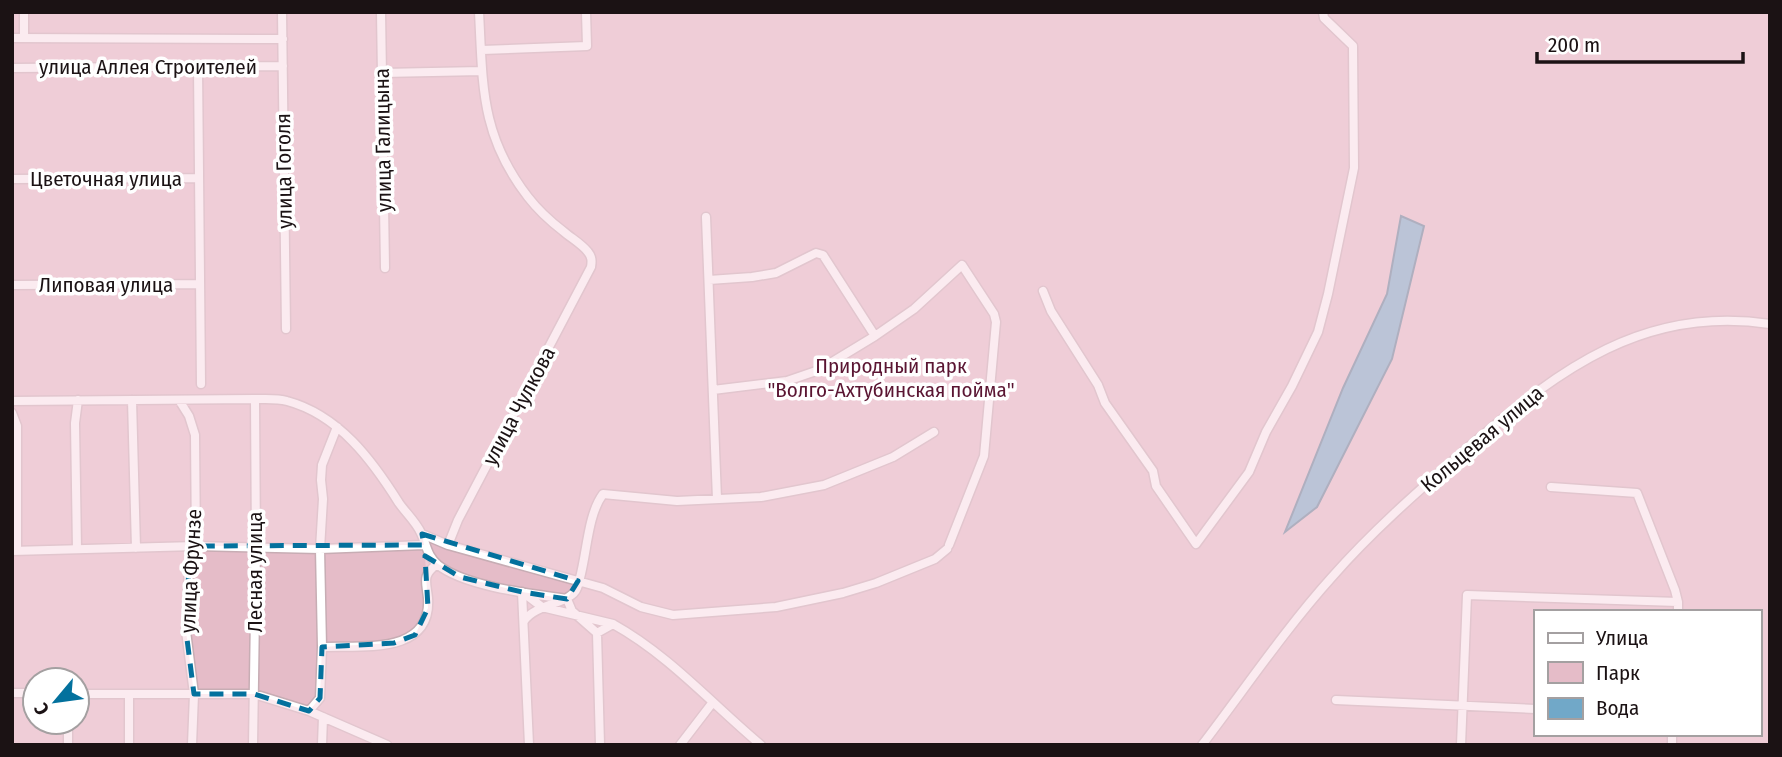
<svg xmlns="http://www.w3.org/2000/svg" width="1782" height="757" viewBox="0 0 1782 757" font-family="'Fira Sans Condensed',sans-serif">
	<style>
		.green { fill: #e5bcc8; fill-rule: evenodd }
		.water { fill: #71a8c8; stroke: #577b92; stroke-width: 2 }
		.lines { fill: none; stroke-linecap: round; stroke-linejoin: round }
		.minor-casing { stroke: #c7adb4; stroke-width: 11 }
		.minor { stroke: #fff; stroke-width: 8 }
		.marked { fill: none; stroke: #03719d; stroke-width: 5; stroke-dasharray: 14 9; stroke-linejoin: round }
		.labels { text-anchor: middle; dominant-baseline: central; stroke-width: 7; stroke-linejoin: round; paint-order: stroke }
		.street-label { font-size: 21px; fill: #1b1214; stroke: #fff }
		.park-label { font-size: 21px; fill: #5a1532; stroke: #fff }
	</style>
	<rect width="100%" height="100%" fill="#f7dbe3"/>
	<path class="green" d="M12,12H1770V745H12ZM1535,612H1759V734H1535ZM35,680H77V722H35Z"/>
	<path class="water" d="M1401,216L1424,226L1392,359L1317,507L1285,532L1343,388L1387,294Z"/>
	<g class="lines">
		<g class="minor-casing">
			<path id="minor" d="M24,12V38
				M282,12L286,329
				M381,12L385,268
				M12,38L283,39
				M482,50L587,46L586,12
				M198,67L201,384
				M12,68L283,66
				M382,73L482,71
				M12,179L199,178
				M706,217L717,499
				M709,280L752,277L776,273L816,253L823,255L875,336
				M12,285L200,284
				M1043,291L1051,311L1098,385L1105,403L1153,471L1156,486L1196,544L1249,472L1266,432L1292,386L1318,332L1328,294L1354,168L1353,46L1324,18L1323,12
				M713,390L787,381L819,370L875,336L914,309L962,265L994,314L996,322L984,456L949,545
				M132,400L136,548
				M179,400L189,416L195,435L196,546L189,566L186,631L194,694L192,745
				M12,401L255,399C265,399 277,398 287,401C339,415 372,460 399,503C406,513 416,522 421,533C427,546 427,556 438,565C466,587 533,594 567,599L572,611L597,633L613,624C669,655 712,704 761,745
				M12,413L17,426V551
				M1551,487L1637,493L1675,590L1678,602V612
				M422,534L448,545L603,588L641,607L673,615L776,607L843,593L876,583L935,559L947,549
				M448,545L458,520L591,267C592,261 592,257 588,252C582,244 571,238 563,231C550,221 538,210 528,197C480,135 483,85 479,12
				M77,549L75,423L78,400
				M12,551L196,546L320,549L424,545
				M522,592L529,745
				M525,594L542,607L613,624
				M524,621C536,603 571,604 577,588C587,561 586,517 603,494L677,501L761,497L824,485L893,457L934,432
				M597,633L600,745
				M322,647C361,645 432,656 428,598C426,580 422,576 437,564
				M12,693H35
				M77,694H254L309,711L387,745
				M129,694V745
				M1336,700L1535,709
				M309,711L320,698L322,647L320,549L323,499L321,480L322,465L337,427
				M68,745V722
				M253,745L256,548L255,399
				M322,745L323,717
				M680,745L713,702
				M1202,745C1244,690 1286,628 1332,577C1374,529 1423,487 1471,445C1560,369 1645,305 1770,324
				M1461,745L1467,595L1678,602
				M1672,745V734"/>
		</g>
		<use href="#minor" class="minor"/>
	</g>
	<path d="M0 0H1782V757H0ZM422,534L578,581L567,599L522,592L460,577L425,556L428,608L415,635L394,643L322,647L320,698L309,711L254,694H194L186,631L189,566L196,546L424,545Z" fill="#f7dbe3" fill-opacity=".55" fill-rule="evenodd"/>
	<path class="marked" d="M422,534L578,581L567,599L522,592L460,577L425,556L428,608L415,635L394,643L322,647L320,698L309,711L254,694H194L186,631L189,566L196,546L424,545Z"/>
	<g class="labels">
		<g class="street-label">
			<text x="148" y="67">улица Аллея Строителей</text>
			<text transform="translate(383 140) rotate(-91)">улица Галицына</text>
			<text transform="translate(284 171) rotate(-91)">улица Гоголя</text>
			<text x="106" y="179">Цветочная улица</text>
			<text x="106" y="285">Липовая улица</text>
			<text transform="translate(519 406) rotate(-62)">улица Чулкова</text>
			<text transform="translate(1482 439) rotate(-40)">Кольцевая улица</text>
			<text transform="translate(191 571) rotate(-87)">улица Фрунзе</text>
			<text transform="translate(255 572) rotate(-90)">Лесная улица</text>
		</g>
		<g class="park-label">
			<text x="891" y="366">Природный парк<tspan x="891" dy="24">"Волго-Ахтубинская пойма"</tspan></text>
		</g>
	</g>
	<rect width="1782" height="757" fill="none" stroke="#1b1214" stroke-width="28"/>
	<rect x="1534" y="610" width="228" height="126" fill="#ffffff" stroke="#a4a0a1" stroke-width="2"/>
	<rect x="1548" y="633" width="35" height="10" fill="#ffffff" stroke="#a4a0a1" stroke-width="2"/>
	<text x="1596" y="645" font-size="21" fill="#1b1214">Улица</text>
	<rect x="1548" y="662" width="35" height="21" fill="#e5bcc8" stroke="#a4a0a1" stroke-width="2"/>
	<text x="1596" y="680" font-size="21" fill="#1b1214">Парк</text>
	<rect x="1548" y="698" width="35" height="21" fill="#71a8c8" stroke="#a4a0a1" stroke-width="2"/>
	<text x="1596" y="715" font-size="21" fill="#1b1214">Вода</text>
	<g transform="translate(56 701) rotate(241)"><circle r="33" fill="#ffffff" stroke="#a4a0a1" stroke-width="2"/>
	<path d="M0-5L12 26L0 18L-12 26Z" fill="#03719d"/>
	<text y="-10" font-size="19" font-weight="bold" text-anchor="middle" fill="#1b1214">С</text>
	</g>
	<path d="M1537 52v10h206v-10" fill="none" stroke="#1b1214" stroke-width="3.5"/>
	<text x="1548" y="52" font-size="21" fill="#1b1214" stroke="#ffffff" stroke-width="5" paint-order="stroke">200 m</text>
</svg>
